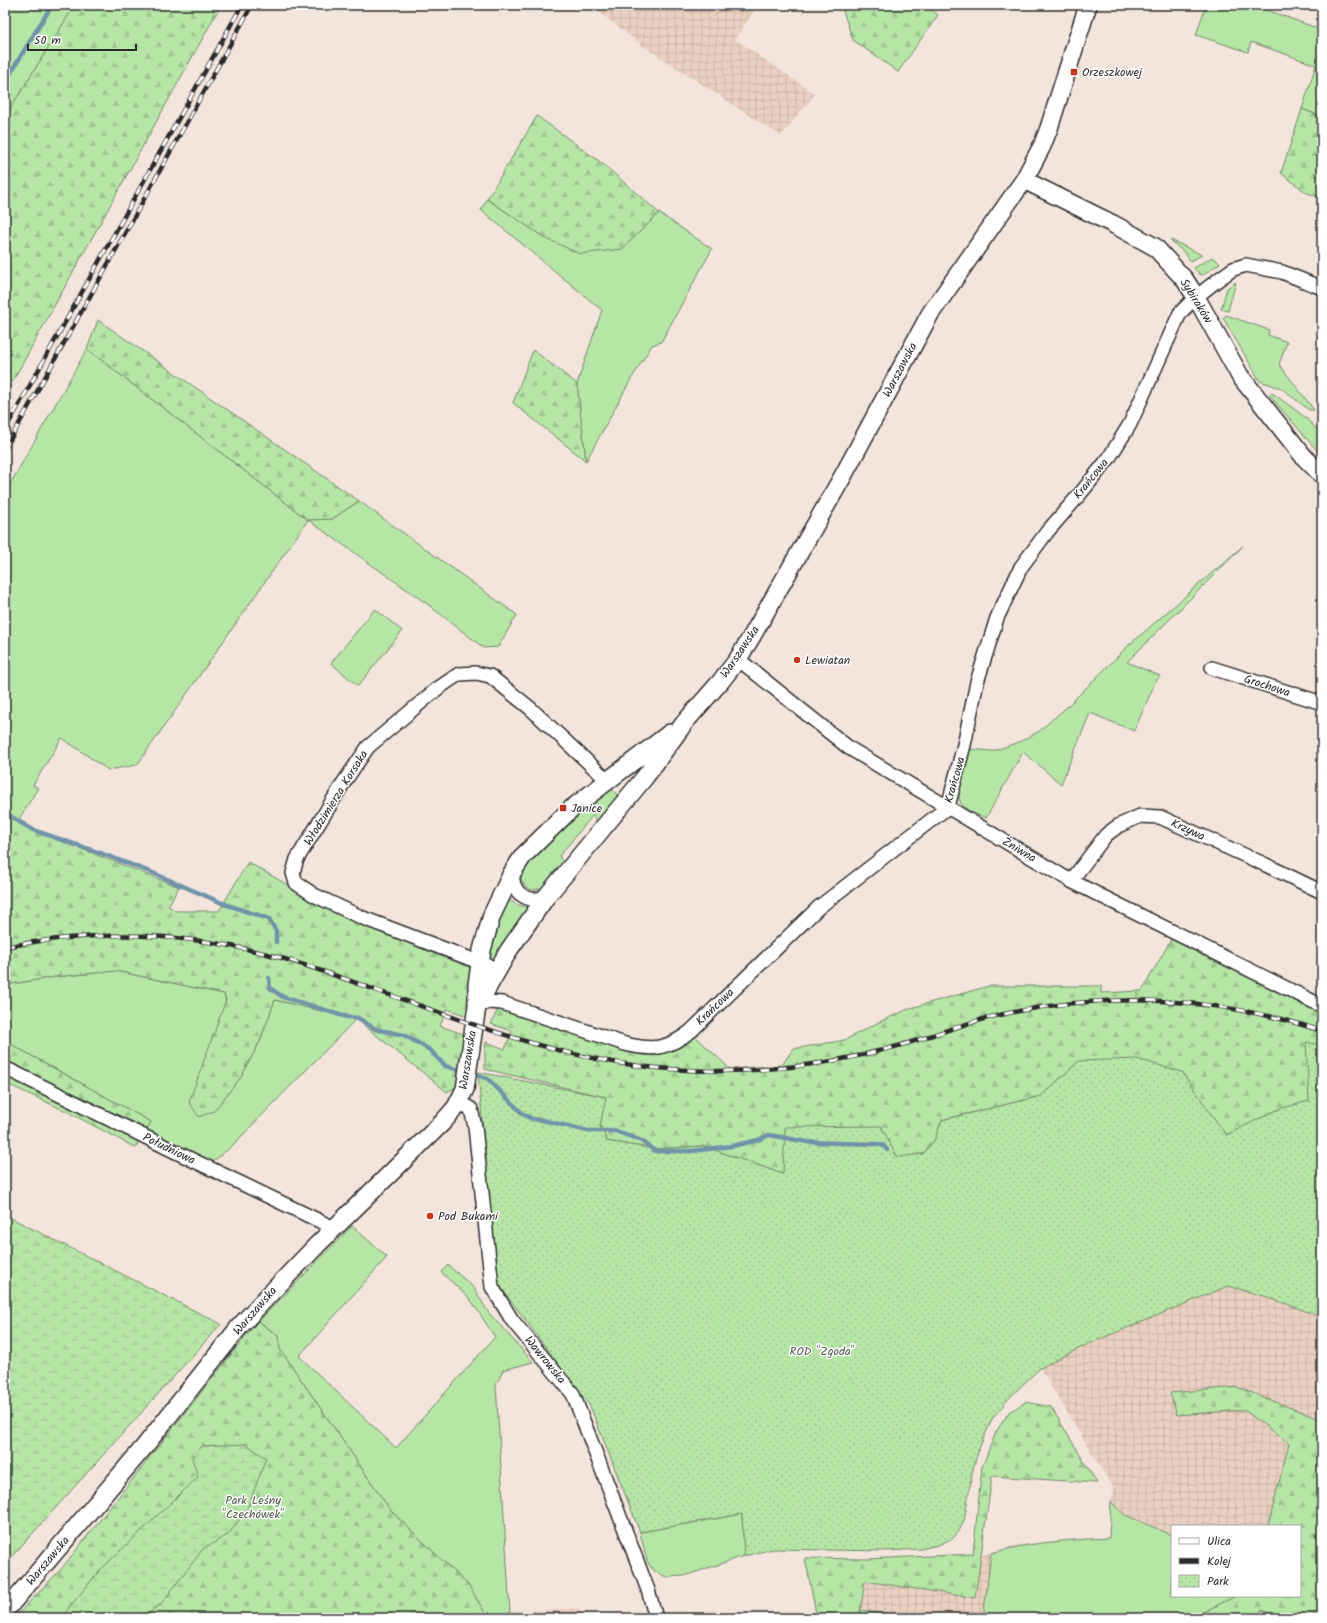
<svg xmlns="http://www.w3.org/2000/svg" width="1327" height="1623" viewBox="0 0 1327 1623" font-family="Kalam,sans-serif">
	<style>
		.industrial { fill: url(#industrial-grid) }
		.grass { fill: #b6e6a6; stroke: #708868 }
		.forest { fill: url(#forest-firs); stroke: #708868 }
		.wetland { fill: url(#wetland-marsh); stroke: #708868 }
		.park { fill: url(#park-dots); stroke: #708868 }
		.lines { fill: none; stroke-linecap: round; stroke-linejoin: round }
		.stream { stroke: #7193aa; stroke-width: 4.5 }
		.minor-casing { stroke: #2b2b2b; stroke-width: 16 }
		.tertiary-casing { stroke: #2b2b2b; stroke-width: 20 }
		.minor { stroke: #fff; stroke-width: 13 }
		.tertiary { stroke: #fff; stroke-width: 17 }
		.rail-casing { stroke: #2b2b2b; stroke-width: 4.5 }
		.rail { stroke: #fff; stroke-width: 3; stroke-dasharray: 9; stroke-linecap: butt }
		.poi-dot { fill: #c8321e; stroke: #fff; stroke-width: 1.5 }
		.labels { text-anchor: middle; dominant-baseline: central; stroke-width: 3; stroke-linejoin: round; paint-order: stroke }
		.poi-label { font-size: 12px; fill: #2b2b2b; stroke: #fff; text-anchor: start }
		.street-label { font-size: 12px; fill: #2b2b2b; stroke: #fff }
		.park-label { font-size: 12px; fill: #4e5a4a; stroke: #fff }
	</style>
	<defs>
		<pattern id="industrial-grid" width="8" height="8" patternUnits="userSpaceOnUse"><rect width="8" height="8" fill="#ebd1c3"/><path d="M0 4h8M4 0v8" fill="none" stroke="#cab4a8"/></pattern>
		<pattern id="forest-firs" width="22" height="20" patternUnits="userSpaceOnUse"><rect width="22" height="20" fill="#b6e6a6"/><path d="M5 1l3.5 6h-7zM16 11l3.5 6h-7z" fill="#9dc58f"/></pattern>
		<pattern id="wetland-marsh" width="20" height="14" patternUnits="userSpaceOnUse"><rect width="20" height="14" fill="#b6e6a6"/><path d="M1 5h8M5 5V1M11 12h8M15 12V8" fill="none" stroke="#9dc58f"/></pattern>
		<pattern id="park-dots" width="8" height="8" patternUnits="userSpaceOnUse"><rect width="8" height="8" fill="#b6e6a6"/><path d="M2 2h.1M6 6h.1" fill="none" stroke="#9dc58f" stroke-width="1.8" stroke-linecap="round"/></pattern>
	</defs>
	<rect width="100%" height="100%" fill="#f3e4dc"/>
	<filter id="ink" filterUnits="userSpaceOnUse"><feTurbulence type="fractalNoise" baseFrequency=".025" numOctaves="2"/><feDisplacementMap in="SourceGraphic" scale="8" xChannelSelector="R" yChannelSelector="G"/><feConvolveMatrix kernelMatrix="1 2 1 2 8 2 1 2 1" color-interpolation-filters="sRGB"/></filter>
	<g filter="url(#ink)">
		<path class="industrial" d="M590,5H758L735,39L815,94L781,136L643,46Z
			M1228,1286L1267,1297L1322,1317V1420L1237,1387L1177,1414L1244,1410L1289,1443L1268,1526H1172V1596H1236L1191,1618H859L865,1581L975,1598L981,1555L1018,1545L1074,1540L1109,1538L1111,1502L1114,1489L1040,1368L1086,1345Z
			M579,1608L580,1618H536L535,1612Z"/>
		<path class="grass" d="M5,5H75L13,104L5,120Z
			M1206,5H1253L1322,30V117L1302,109L1316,65L1251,42L1248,52L1196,35Z
			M487,199L545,238L622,249L659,213L712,249L661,342L652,345L630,381L586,461L577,384L602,310L481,210Z
			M1171,240L1202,255L1190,261L1185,253L1171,241Z
			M1212,257L1220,263L1203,275L1199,274L1194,268Z
			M1236,282L1228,311L1221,309L1227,288Z
			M1226,315L1269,330L1268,335L1287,342L1279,364L1314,410H1309L1281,388L1260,381L1223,318Z
			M87,349L308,520L332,519L359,501L517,615L498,647L484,648L426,603L308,520L137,765L108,770L62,738L33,785L38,788L18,821L5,813V493Z
			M1272,393L1305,417L1322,435V456L1276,403L1269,394Z
			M1243,546L1127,662L1160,676L1156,681L1134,731L1090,713L1061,784L1023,752L986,818C976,814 961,810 959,798C958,792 966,758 967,749L992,751L1017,743L1038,732L1069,705L1128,646Z
			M375,609L402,631L358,686L331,663Z
			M611,789L616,793L618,799L597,826L593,815L559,856L565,866L543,888L533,890L529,889L526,887L521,880V873L540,846L606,790Z
			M508,898L515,904L529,908L493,962H488L491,944Z
			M116,971L224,994L241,1077L260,1041L275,1000L356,1019L232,1146L211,1163L146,1131L151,1122L5,1041V985L55,977Z
			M352,1226L387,1257L299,1356L396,1448L495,1337L470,1299L441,1272L448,1265L474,1288L488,1312L533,1362L503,1370L496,1385L510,1613L535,1612L536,1618H488L469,1586L391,1511L280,1349L278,1336L259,1321Z
			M1111,1502L1125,1515L1172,1535V1596H1236L1191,1618H986L984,1611L991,1553C1031,1542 1069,1540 1109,1538Z
			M742,1514L744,1556L684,1576L666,1577L653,1570L647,1561L640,1532Z
			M861,1610L908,1618H859Z"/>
		<path class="forest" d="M75,5H221L5,395V120L13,104Z
			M841,5H927L938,15L898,72L853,40Z
			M1302,109L1322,117V198L1307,193L1281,173Z
			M537,116L603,164L659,213L622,249L580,254L545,238L487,199Z
			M98,320L359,501L332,519L308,520L87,349Z
			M533,350L577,384L586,461L513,403Z
			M5,813L33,830L179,887L168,906L176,911H219L248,862L348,920L470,967L468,1016L447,1009L440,1026L466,1035L460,1085L447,1092L356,1019L275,1000L260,1041L241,1077L214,1111L199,1117L189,1102L226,1000L224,994L116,971L55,977L5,985Z
			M1178,927L1322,999V1106L1279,1109L1225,1136L1182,1072L1079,1061L1041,1096L942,1120L935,1139L923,1154L783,1174L703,1146L654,1149L607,1141L600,1126L605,1097L485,1069V1049L486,1042L505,1049L512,1031L491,1024L498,1009L625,1049L663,1053L681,1047L695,1036L730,1069L782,1065L793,1049L845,1040L879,1022L911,1008L989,986H1101V993L1142,991Z
			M5,1041L151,1122L136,1148L66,1111L5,1083Z
			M258,1321L278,1336L280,1349L391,1511L469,1586L488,1618H14L62,1568Z
			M1237,1387L1322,1420V1618H1286L1261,1610L1259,1618H1191L1236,1596H1300V1526H1268L1289,1443L1244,1410L1177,1415L1170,1393Z
			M1026,1402L1051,1407L1097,1483L992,1476L975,1598L865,1581L859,1618H817L805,1558L867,1559L973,1554L982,1467L996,1432L1009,1412Z"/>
		<path class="wetland" d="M5,1215L221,1324L5,1564Z
			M246,1444L266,1458L248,1507L229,1534L203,1549L161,1604L142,1618H62L64,1614L99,1571L198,1477L192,1458L201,1446Z"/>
		<path class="park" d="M1306,1042L1322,1045V1317L1267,1297L1228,1286L1086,1345L1040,1368L1011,1396L993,1417L980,1446L973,1468L964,1521L959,1531L953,1538L938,1545L921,1549L885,1551L773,1549L744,1556L742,1514L640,1532L590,1406L496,1281L478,1072L606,1097L600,1126L607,1141L654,1149L703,1146L783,1174L785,1127L881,1126L897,1157L923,1154L935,1139L942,1120L1041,1096L1079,1061L1137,1059L1182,1072L1226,1135L1279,1109L1309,1101Z"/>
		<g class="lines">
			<path class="stream" d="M5,82L52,5
				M5,813L33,830L103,854L153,873L222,903L269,919L276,931V942
				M269,978L270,988L283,997L347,1017L358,1018L375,1029L404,1035L430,1050L445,1066L464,1071
				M471,1073L488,1079L523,1114L532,1119L542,1120L588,1131H615L642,1141L655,1151H692L732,1146L758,1140L769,1135L808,1142L877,1144L884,1146L887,1150"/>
			<g class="minor-casing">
				<path id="minor" d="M738,659L849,748L1071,881L1322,1006
					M1212,668L1322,703
					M514,871C507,893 534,909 550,892
					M1071,881L1106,835L1118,826L1140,816L1160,817L1266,865L1322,892
					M497,969L363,918L314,895L296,883L293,873L297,859L344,782L368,747L437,689L459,674L476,673L490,676L530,708L607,780
					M477,1006L489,1002L502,1003L625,1044C653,1051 668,1049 691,1031L819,907L948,807L964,745L977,682L997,618L1021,567L1047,532L1080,494L1109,458L1130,424L1180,313L1196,297L1219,279L1233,269L1246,265L1282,272L1322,288
					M5,1068L176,1152L334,1228
					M459,1102L471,1109L475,1127L492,1287L512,1320L573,1394L648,1590L656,1618"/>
			</g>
			<g class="tertiary-casing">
				<path id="tertiary" d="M1024,180L1113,224L1155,247L1185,280L1196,297L1240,376L1304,457L1322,475
					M477,1006L509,950L546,897L645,777L685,722L721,681L738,659L752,636L843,476L930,314L1024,180L1042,146L1049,128L1088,5
					M5,1611L144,1447L240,1326L267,1297L317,1245L443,1122L456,1107L465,1089L477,1006V985L482,950L492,915L512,873L523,856L571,809L670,733"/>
			</g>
			<use href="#minor" class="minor"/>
			<use href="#tertiary" class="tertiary"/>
			<g class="rail-casing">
				<path id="rail" d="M5,430L242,5
					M5,449L252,5
					M5,947C92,930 181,932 267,954C302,963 336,976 370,988C467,1022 565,1062 670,1069C747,1075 823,1067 898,1046C930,1037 962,1024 995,1016C1104,991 1216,996 1322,1031"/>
			</g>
			<use href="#rail" class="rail"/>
		</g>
	</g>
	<g class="poi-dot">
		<rect x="1070" y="68" width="8" height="8" rx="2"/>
		<circle cx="797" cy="660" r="4"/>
		<rect x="559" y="804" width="8" height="8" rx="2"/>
		<circle cx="430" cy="1216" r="4"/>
	</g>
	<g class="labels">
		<g class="poi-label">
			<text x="1082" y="72">Orzeszkowej</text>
			<text x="805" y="660">Lewiatan</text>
			<text x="571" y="808">Janice</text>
			<text x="438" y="1216">Pod Bukami</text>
		</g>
		<g class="street-label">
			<text transform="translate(1196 301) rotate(58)">Sybiraków</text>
			<text transform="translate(900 370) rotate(-62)">Warszawska</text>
			<text transform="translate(1091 479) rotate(-51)">Krańcowa</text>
			<text transform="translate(740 652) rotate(-56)">Warszawska</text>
			<text transform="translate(1267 686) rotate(18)">Grochowa</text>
			<text transform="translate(955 780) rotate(-74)">Krańcowa</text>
			<text transform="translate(336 798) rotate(-58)">Włodzimierza Korsaka</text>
			<text transform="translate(1188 830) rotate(25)">Krzywa</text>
			<text transform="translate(1019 850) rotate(31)">Żniwna</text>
			<text transform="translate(715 1007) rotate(-44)">Krańcowa</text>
			<text transform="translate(468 1060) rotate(-81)">Warszawska</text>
			<text transform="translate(169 1149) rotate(26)">Południowa</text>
			<text transform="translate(255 1311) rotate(-49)">Warszawska</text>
			<text transform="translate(545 1360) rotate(51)">Wawrowska</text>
			<text transform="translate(48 1561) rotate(-50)">Warszawska</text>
		</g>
		<g class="park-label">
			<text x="822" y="1351">ROD "Zgoda"</text>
			<text x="253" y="1500">Park Leśny<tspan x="253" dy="14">"Czechówek"</tspan></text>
		</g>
	</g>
	<rect width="1327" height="1623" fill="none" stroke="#fff" stroke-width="20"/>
	<rect x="10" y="10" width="1307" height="1603" fill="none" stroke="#2b2b2b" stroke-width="1.5" filter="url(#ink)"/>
	<rect x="1171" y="1525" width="130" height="72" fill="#ffffff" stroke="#aaaaaa"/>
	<rect x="1179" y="1538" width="20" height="6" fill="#ffffff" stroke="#aaaaaa"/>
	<text x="1207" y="1545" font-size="12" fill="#2b2b2b">Ulica</text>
	<rect x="1179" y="1558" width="20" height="6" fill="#2b2b2b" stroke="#aaaaaa"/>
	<text x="1207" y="1565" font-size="12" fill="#2b2b2b">Kolej</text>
	<rect x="1179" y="1575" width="20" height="12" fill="url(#park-dots)" stroke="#aaaaaa"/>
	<text x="1207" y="1585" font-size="12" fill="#2b2b2b">Park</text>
	<path d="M28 44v6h108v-6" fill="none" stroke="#2b2b2b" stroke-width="2"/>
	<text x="34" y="44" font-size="12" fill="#2b2b2b" stroke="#ffffff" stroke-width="3" paint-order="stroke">50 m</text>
</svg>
